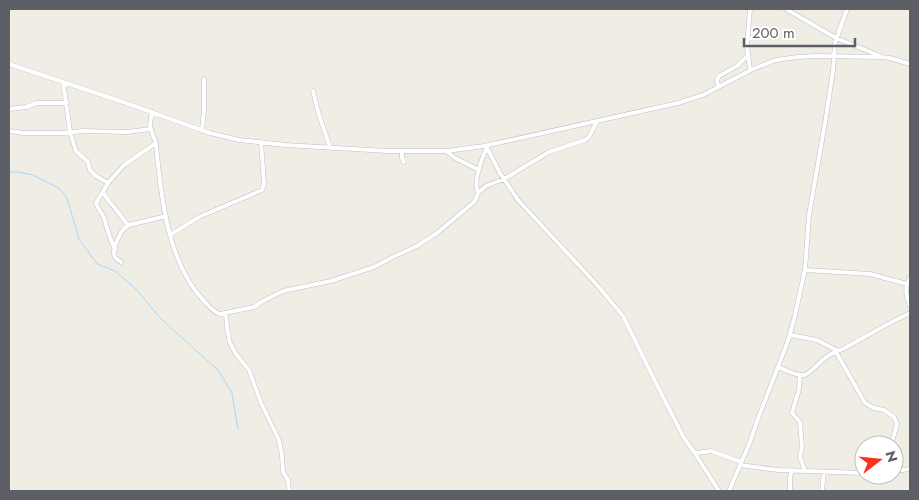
<svg xmlns="http://www.w3.org/2000/svg" width="919" height="500" viewBox="0 0 919 500" font-family="Jost,sans-serif">
	<style>
		.lines { fill: none; stroke-linecap: round; stroke-linejoin: round }
		.stream { stroke: #a5d7ff; stroke-width: 1 }
		.minor-casing { stroke: #bcbec4; stroke-width: 5 }
		.minor { stroke: #fff; stroke-width: 4 }
	</style>
	<rect width="100%" height="100%" fill="#f0eee4"/>
	<g class="lines">
		<path class="stream" d="M9,172H18L33,175L59,188L67,198L79,239L97,264L115,271L136,289L161,319L218,370L232,393L238,429"/>
		<g class="minor-casing">
			<path id="minor" d="M750,9L747,46L750,70
				M786,9L836,38L880,56
				M9,64L123,102L210,133L239,140L285,145L388,151H447L484,146L678,103L703,95L753,69L776,60L798,57L815,56L881,57L890,58L910,64
				M63,82L70,132L76,151L88,162L90,170L96,176L108,183
				M718,86L717,80L719,76L737,66L748,55
				M313,91L319,115L330,147
				M9,109L26,107L37,103H67
				M152,112C151,117 150,122 150,127C152,134 155,139 156,145C161,196 167,261 203,300C208,305 213,312 220,314L254,307L263,301L283,291L331,281L374,267L395,256L417,246L437,233L473,203L476,199L478,193L486,186L504,179L549,152L585,140L589,137L597,121
				M9,131L24,133H64L83,131L127,132L151,129
				M202,131L204,109V79
				M487,148L500,173L518,200L598,286L623,316L655,381L684,438L694,452L697,453L711,451L741,462
				M402,151V158L404,162
				M446,151L455,158L479,170
				M103,192C107,200 113,205 118,212C122,216 124,222 129,225
				M478,193C473,181 482,158 487,147
				M170,235L199,217L262,190L264,184L261,142
				M115,249C110,239 107,229 104,218C102,212 98,210 96,203L108,183L124,165L156,143
				M121,262C119,261 117,260 115,257C111,249 121,229 129,225L166,216
				M805,270L870,274L907,284
				M910,278C904,287 906,296 910,306
				M226,313L227,328L230,343L236,354L249,370L261,403L279,440L282,456L283,472L288,480L289,491
				M790,335L817,340L838,351
				M836,352L865,403L874,408L884,410L894,417L897,424L891,445
				M778,367C786,370 796,376 804,375C812,373 822,358 831,354C836,351 841,350 845,348C867,336 888,323 910,313
				M800,375L799,389L792,413L800,422L802,447L800,457L805,471
				M694,452L719,491
				M740,465L778,470L864,473
				M894,471L910,469
				M729,491L750,442L759,416L788,341L794,319L805,270L809,215L825,123L833,71L835,43L847,9
				M790,491V477L792,470
				M822,491L824,472"/>
		</g>
		<use href="#minor" class="minor"/>
	</g>
	<rect width="919" height="500" fill="none" stroke="#5c6066" stroke-width="20"/>
	<g transform="translate(879 460) rotate(74)"><circle r="24" fill="#ffffff" stroke="#bebfc2"/>
	<path d="M0-4L9 19L0 12L-9 19Z" fill="#fa3220"/>
	<text y="-8" font-size="14" font-weight="bold" text-anchor="middle" fill="#5c6066">N</text>
	</g>
	<path d="M744 38v8h111v-8" fill="none" stroke="#5c6066" stroke-width="2.5"/>
	<text x="752" y="38" font-size="15" fill="#5c6066" stroke="#ffffff" stroke-width="4" paint-order="stroke">200 m</text>
</svg>
